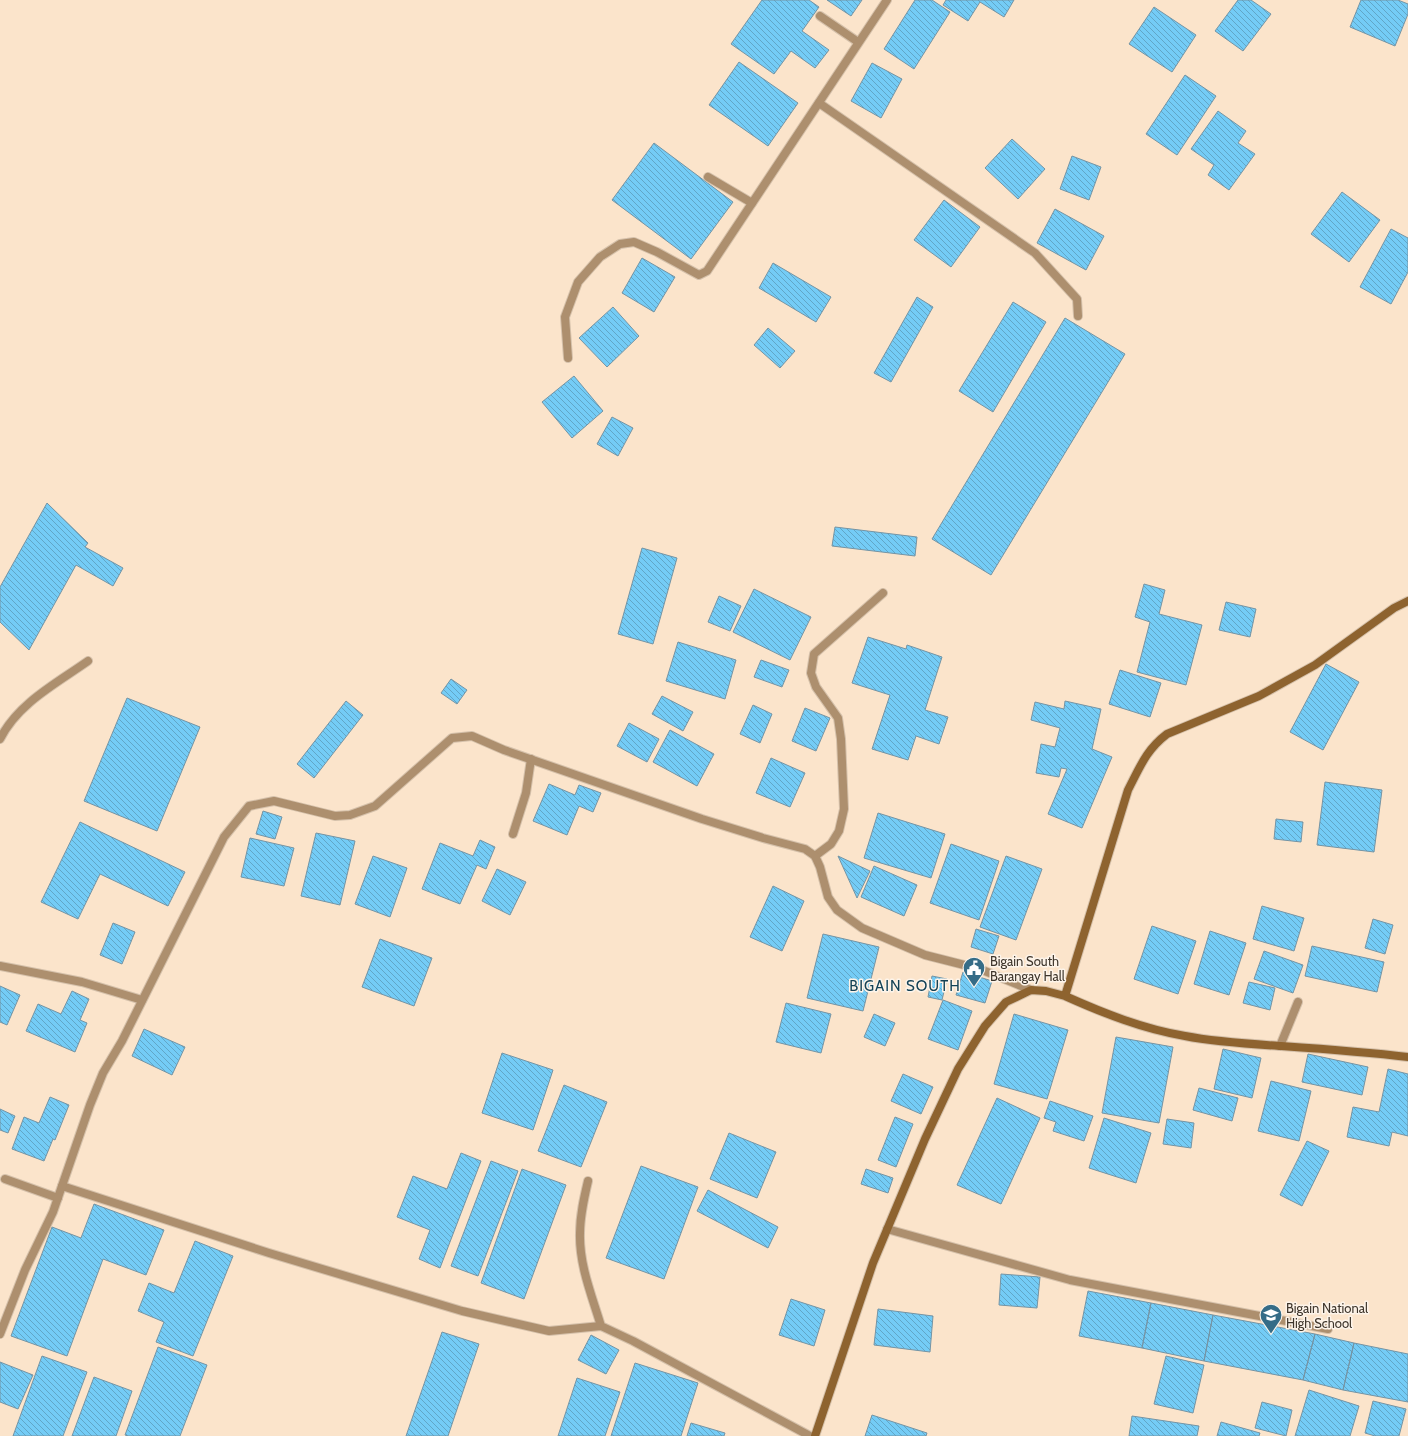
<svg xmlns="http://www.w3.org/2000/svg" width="1408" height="1436" viewBox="0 0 1408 1436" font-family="Cabin,sans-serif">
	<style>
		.building { fill: url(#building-back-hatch); stroke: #7594a4 }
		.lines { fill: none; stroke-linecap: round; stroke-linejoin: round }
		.lane-casing { stroke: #d5c1ab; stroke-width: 10 }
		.street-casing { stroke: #d5c1ab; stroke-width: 10 }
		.secondary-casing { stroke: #d5c1ab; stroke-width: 10 }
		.lane { stroke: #ad8f6e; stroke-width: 8 }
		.street { stroke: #ad8f6e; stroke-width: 8 }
		.secondary { stroke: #8e632f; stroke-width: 8 }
		.labels { text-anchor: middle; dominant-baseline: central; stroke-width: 3; stroke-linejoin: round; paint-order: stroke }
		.poi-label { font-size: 13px; fill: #3e352b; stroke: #fdf4ea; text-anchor: start }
		.quarter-label { font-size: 15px; letter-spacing: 1px; fill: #144256; stroke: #fdf4ea }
	</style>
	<defs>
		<pattern id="building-back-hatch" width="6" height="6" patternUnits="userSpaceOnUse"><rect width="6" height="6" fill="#74ccf6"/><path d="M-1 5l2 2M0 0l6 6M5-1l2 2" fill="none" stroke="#61a6c7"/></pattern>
	</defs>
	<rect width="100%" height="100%" fill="#fbe4cb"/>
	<path class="building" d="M762,0H809L819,7L802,31L829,50L815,68L791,51L774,74L731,44Z
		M827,0H862L851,16Z
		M915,0H932L950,12L914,69L884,49Z
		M946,0H1014L1004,17L980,2L968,21L943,5Z
		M1238,0H1251L1271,14L1243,51L1215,31Z
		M1361,0H1398L1408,4V14L1395,46L1350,27Z
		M1154,7L1196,35L1172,72L1129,44Z
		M739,62L798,103L768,146L709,105Z
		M872,63L902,79L881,118L851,101Z
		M1185,75L1216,96L1177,155L1146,134Z
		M1218,111L1246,131L1238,143L1255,154L1229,190L1208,175L1214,165L1191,149Z
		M1012,139L1045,169L1018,199L985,168Z
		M654,143L733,202L691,259L612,200Z
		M1072,156L1101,167L1089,200L1060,189Z
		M1342,192L1380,220L1349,262L1311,234Z
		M944,200L980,227L951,267L914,240Z
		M1055,209L1104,236L1086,270L1037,243Z
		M1391,229L1408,238V272L1391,304L1360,287Z
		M642,258L675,277L654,312L622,293Z
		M773,263L831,297L816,322L759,288Z
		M917,297L933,307L891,382L874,373Z
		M1013,302L1046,322L993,412L959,391Z
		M613,307L639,336L607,367L579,338Z
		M1065,318L1125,354L991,575L932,539Z
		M768,328L795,351L780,368L754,345Z
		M574,376L603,411L572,438L542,402Z
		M612,417L633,428L618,456L597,444Z
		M47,503L88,543L85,547L123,568L113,586L76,565L29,650L0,622V587Z
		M835,527L917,537L915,556L832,546Z
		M642,548L677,558L653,644L618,634Z
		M1144,584L1165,590L1159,614L1202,625L1186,685L1137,672L1150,622L1135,617Z
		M754,589L811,617L790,660L733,632Z
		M719,596L741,606L730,631L708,622Z
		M1226,602L1256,609L1250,637L1219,630Z
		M868,637L906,649L907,645L942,657L925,710L948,717L939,744L916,736L908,760L872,749L890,695L852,683Z
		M678,642L736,660L725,699L666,681Z
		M761,660L789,670L782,687L754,677Z
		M1326,664L1359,682L1323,750L1290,732Z
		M1120,670L1161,683L1150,717L1109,704Z
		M451,679L467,690L457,704L441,693Z
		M662,696L693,712L683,731L652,714Z
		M127,698L200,727L157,831L84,801Z
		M346,701L363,715L314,778L297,764Z
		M1065,701L1101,709L1092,749L1112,757L1082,828L1048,814L1067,769L1061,768L1059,777L1036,773L1041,744L1055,747L1060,728L1031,720L1035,702L1064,709Z
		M753,705L772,714L760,743L740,734Z
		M805,708L830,718L816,751L792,741Z
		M629,723L659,739L647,762L617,746Z
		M670,730L714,754L697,786L653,762Z
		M771,758L805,773L790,807L756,793Z
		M1325,782L1382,790L1374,852L1317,845Z
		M549,784L575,795L579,785L601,793L593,812L579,806L567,835L533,821Z
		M263,811L282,817L275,839L256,834Z
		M878,813L945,834L931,878L864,858Z
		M1276,819L1303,822L1301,842L1274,839Z
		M80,822L185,872L168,906L100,874L78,919L41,902Z
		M316,833L355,841L340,905L301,896Z
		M250,838L294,848L284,886L241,877Z
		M480,840L495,847L486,869L477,865L460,904L422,889L440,843L473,856Z
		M951,844L999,861L979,920L930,903Z
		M373,856L407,868L390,917L355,904Z
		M838,856L870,871L857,898Z
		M1006,856L1042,869L1016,940L980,927Z
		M874,866L917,885L904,916L861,897Z
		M497,869L526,882L510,915L482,901Z
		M773,886L804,901L782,951L750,937Z
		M1262,906L1304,918L1294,951L1253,939Z
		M1373,919L1393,925L1385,954L1365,948Z
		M113,923L135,932L122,964L100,955Z
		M1152,926L1196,941L1178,994L1134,979Z
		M976,929L999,936L993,954L971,947Z
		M1210,931L1246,943L1229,995L1194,984Z
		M823,934L879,947L863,1011L807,998Z
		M380,939L432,958L414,1006L362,987Z
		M1312,946L1384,962L1377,992L1305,976Z
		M1264,951L1303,965L1293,993L1254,979Z
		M963,972L992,981L985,1003L956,995Z
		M932,976L947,979L942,1000L928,997Z
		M1249,982L1275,988L1270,1010L1243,1003Z
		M0,986L20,995L7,1025L0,1022Z
		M72,991L89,999L80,1020L87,1023L75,1052L26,1031L38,1004L61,1014Z
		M943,1000L972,1011L958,1050L928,1039Z
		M786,1003L831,1014L821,1053L776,1042Z
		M874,1014L895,1023L885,1046L864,1037Z
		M1014,1014L1068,1030L1047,1099L994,1084Z
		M144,1029L185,1047L172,1075L132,1056Z
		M1116,1037L1173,1047L1159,1123L1102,1113Z
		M1223,1049L1261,1058L1252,1098L1214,1089Z
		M502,1053L553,1070L533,1130L482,1113Z
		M1308,1054L1368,1067L1362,1095L1302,1082Z
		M1388,1069L1408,1074V1136L1392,1132L1389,1146L1347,1137L1353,1107L1379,1112Z
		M903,1074L933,1087L921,1114L891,1101Z
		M1271,1081L1311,1091L1299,1141L1258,1131Z
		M564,1085L607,1102L581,1167L538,1151Z
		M1199,1088L1238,1098L1232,1121L1193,1110Z
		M50,1097L69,1105L55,1140L53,1139L44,1161L12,1149L24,1117L39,1123Z
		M997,1098L1040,1118L1001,1204L957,1185Z
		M1050,1101L1093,1116L1084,1141L1053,1131L1056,1122L1044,1118Z
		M0,1109L15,1116L8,1133L0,1130Z
		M895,1117L913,1124L896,1167L878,1160Z
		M1104,1118L1151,1133L1136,1183L1089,1168Z
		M1167,1119L1194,1123L1191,1148L1163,1144Z
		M729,1133L776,1152L757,1198L710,1179Z
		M1307,1141L1329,1151L1302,1206L1280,1195Z
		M461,1153L481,1161L440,1268L419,1259L430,1230L397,1217L413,1176L447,1189Z
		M491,1161L518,1171L478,1276L451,1266Z
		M641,1166L698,1187L664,1279L606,1258Z
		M522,1169L566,1185L524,1299L481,1283Z
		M866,1169L893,1178L888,1193L861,1184Z
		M708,1190L778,1227L768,1248L697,1211Z
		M94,1204L164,1230L146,1275L103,1259L67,1356L11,1336L52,1227L81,1238Z
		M195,1241L233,1256L193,1356L156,1342L164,1322L138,1311L149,1283L174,1293Z
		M1001,1274L1040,1277L1037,1308L999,1305Z
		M1088,1291L1151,1303L1142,1348L1079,1336Z
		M791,1299L825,1310L814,1346L779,1335Z
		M1151,1303L1213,1315L1204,1361L1142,1348Z
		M878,1309L933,1316L930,1352L874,1345Z
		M1213,1315L1315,1334L1303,1380L1204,1361Z
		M442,1332L479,1344L448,1436H406Z
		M1315,1334L1354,1343L1343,1390L1303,1380Z
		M591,1335L619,1350L606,1374L578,1360Z
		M1354,1343L1408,1354V1402L1343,1390Z
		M158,1347L207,1365L180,1436H128L125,1435Z
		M42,1356L87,1372L63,1436H13Z
		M1166,1356L1204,1365L1193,1413L1154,1404Z
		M0,1362L33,1375L18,1409L0,1402Z
		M635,1363L698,1383L681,1436H611Z
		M94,1377L132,1391L116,1436H72Z
		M577,1378L620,1392L605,1436H558Z
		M1309,1390L1359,1406L1350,1436H1295Z
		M1373,1401L1406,1409L1399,1436H1375L1365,1433Z
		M1262,1402L1292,1410L1286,1436L1255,1428Z
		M872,1415L927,1433L926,1436H865Z
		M1132,1416L1199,1426L1197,1436H1129Z
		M1221,1422L1260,1433L1259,1436H1217Z
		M691,1423L725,1433L724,1436H687Z"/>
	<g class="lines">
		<g class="lane-casing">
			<path id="lane" d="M820,16L858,42
				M819,103L1035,253L1077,299L1078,316
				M708,177L752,203
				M0,739C18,703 57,683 88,661
				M513,834L526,793L531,759
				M815,856L831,844L839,831L844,809L841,739L838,718L816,687L811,673L814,654L883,593
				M0,966L82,982L142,1000
				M1280,1046L1298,1002
				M5,1179L58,1198
				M588,1181C584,1198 580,1215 580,1233C579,1265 592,1296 601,1326
				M62,1186L269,1253L462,1311L549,1331L601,1326L633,1341L810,1436
				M887,1229L1070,1280L1328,1329"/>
		</g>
		<g class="street-casing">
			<path id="street" d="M568,358L565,317L578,282L600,257L620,244L634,242L657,252L699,275L707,271L887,0
				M0,1334L25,1270L53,1212L90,1105L103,1073L122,1041L224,837L249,806L274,801L335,816L350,815L375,806L452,738L472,736L504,750L702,819L763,838L805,849L815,856L820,867L828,897L837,910L862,928L925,955L980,969L1031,990"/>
		</g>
		<g class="secondary-casing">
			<path id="secondary" d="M1065,996C1103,1013 1143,1029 1185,1036C1216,1042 1249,1044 1281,1046C1324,1049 1366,1052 1408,1057
				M815,1436L873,1263L925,1139L958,1069L985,1026L1006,1002L1031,990L1046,991L1065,996L1128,790C1140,767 1146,750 1167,734L1259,696L1315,665L1394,608L1408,601"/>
		</g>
		<use href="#lane" class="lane"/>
		<use href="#street" class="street"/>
		<use href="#secondary" class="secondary"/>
	</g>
	<defs>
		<g id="civic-pin" transform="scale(1.15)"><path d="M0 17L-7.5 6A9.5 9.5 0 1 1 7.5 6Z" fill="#356c87" stroke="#fdf4ea"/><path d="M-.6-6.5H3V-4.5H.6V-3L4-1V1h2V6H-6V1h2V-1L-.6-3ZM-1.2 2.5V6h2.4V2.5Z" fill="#fff"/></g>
		<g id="school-pin" transform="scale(1.15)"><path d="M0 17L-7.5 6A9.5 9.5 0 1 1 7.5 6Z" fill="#356c87" stroke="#fdf4ea"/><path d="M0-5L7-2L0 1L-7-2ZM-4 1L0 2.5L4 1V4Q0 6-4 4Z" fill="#fff"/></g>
	</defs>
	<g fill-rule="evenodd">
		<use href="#civic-pin" x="974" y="968"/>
		<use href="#school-pin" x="1271" y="1315"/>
	</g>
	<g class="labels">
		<g class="poi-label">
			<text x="990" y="961">Bigain South<tspan x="990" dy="15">Barangay Hall</tspan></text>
			<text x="1286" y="1308">Bigain National<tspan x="1286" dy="15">High School</tspan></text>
		</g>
		<g class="quarter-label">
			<text x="905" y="986">BIGAIN SOUTH</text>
		</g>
	</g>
</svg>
